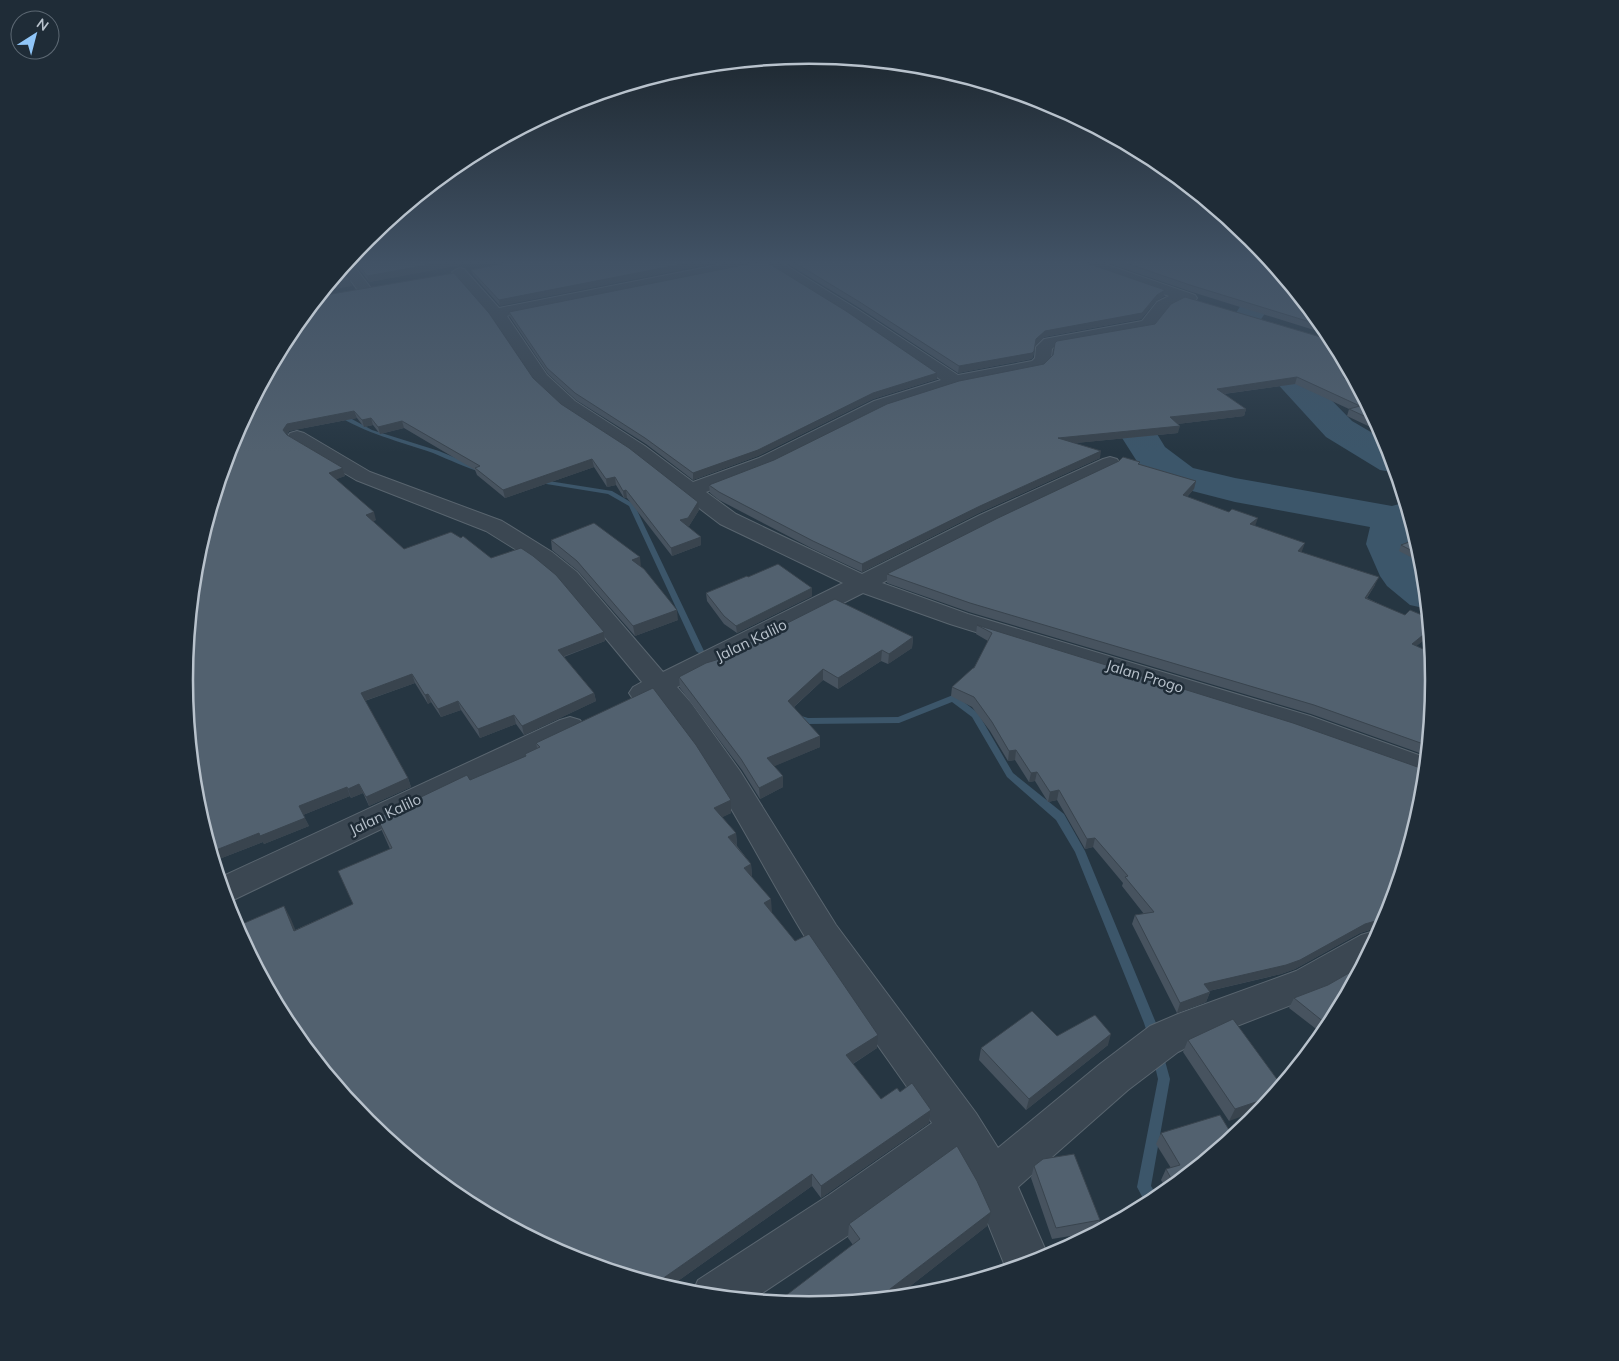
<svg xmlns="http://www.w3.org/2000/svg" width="1619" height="1361" viewBox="0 0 1619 1361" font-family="Mulish,sans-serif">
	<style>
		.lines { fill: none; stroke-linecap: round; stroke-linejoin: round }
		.stream { fill: #3c566a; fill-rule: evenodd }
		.river { fill: #3c566a; fill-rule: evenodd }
		.minor-casing { stroke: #59656f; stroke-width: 2 }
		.minor { fill: #3b4752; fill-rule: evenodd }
		.wall { fill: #47535f }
		.shaded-wall { fill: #39444e }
		.building { fill: #52616f; stroke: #39444e }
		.labels { text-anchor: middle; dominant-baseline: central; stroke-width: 5; stroke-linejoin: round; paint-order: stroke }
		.street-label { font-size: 15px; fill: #b8c2cc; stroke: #1f2c37 }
		.rim { fill: none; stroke: #b8c2cc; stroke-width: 2.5 }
	</style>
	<rect width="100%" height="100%" fill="#263642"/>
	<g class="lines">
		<path class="stream" d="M335,412H339L372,430L439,451L487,471L484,473C466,468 450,460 433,453C399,441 366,434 335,414Z
			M536,479L612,491L634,504L704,651L703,653L700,654L696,651L629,506L608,494L534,482L533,481Z
			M953,695L956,696L978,713L1013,773L1064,814L1085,851L1156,1023L1160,1037L1158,1041L1154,1043L1150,1041L1144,1023L1075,852L1056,820L1007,777L972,717L952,702L899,723L808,724L792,719L790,717L795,714L808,718L898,717Z
			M1158,1048L1162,1050L1170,1079L1151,1186L1159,1199L1147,1206L1137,1187L1158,1079L1152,1054L1154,1050Z"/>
		<path class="river" d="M1176,261C1189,261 1204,259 1216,261C1233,264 1266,276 1276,290L1273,301L1258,324L1259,336L1297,365L1352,421L1388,442L1397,473L1380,470L1326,437L1273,379L1233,346C1219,324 1241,312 1247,293L1234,285L1180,266Z
			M1089,384L1113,389L1137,401L1165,447L1193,468L1235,478L1392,506L1406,502L1413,526L1410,544L1424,570L1428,609L1410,605L1387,586L1380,576L1366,544L1370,527L1235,502L1165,484L1138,463L1117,430L1110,414L1092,405L1077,401L1072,394L1077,387Z"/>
		<g class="minor-casing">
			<path id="minor" d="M348,261L351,262L370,287L372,290L370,293H360L342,269Z
				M738,261H779L857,309L958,375L1032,361L1035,358L1036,347L1044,339L1142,321L1157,302L1169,296L1077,264L1075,261H1096L1195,295L1197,298L1195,301H1184L1170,307L1153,328L1055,346L1052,349L1051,360L1043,369L958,386L886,409L773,466L706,492L736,514L862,574L980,515L1103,459L1110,457L1117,459L1120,463L1117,467L996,525L882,583L968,614L1310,716L1427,758L1425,779L1290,730L950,624L863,593L677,687L691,703L740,771L836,925L976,1113L998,1148L1100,1064L1150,1026L1178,1014L1296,971L1361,935L1374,931L1380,933L1359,972L1322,993L1206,1038L1178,1052L1128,1090L1018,1187L1049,1258L1007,1271L976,1194L955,1158L861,1227L752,1300L692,1294L698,1280L829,1195L932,1123C892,1064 848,1006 810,945C759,863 718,773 656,698L643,702L633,699L629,693L633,687L642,682L559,582L536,562L486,531L356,480L290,441L287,437L290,433L297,431L304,433L370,472L502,521L552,552L577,572L663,672L843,583L720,524L682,495L631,454L563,409L535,383L492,318L452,272L459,268L464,269L499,308ZM765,264L847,315L941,380L874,401L759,458L693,482L645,446L575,401L547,375L507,316L524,311Z
				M1354,378L1360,390L1351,389L1343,383L1346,379Z
				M570,717L580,720L585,727L580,734L227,903L219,878L560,720Z"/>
		</g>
		<use href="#minor" class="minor"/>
	</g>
	<path class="wall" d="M353,261H481L369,282Z
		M516,261L500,306L473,275L471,270Z
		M783,261H1081L1165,290L1164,296L1156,301L1141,319L1044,337L1035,346L1033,357L1031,359L958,373L858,307Z
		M1102,261H1271L1330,335L1189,291Z
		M509,312L937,373V379L873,399L758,456L693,480L646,444L576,400L548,374L510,317Z
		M290,333L533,378L561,404L699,510L689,526H687L701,545L672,556L627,498H624L616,485L607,487L594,467L505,498L477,475L475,470L404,428L380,434L373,425L364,427L357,418L289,431L287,435L343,468L345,476L336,479L376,520L373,521L404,549L491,558L604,632L605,641L564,657L594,693L596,701L524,735L516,724L480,738L461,710L441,717L431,702L428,704L415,683L365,701L408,778L411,787L369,806L363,793L351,798L350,796L303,815L309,826L264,844L263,842L214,861L196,802Z
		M1334,341L1353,377H1346L1345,378L1353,384H1357L1383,433L1347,416L1349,409L1295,384L1224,394L1246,409L1244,416L1177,424L1178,433L1075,443L1100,458L979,513L862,572L813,549L719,500L710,493L709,485Z
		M1140,464L1196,481L1194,489L1187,497L1255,526L1302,551L1301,552L1375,585L1367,598L1429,628L1427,630L1424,640L1416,646L1435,681L1428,756L1311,714L969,612L887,583V574Z
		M1417,539L1423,559L1424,564L1399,551L1401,545Z
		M551,540L641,567L678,620L635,636L578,571L552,550Z
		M748,577L812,588V596L737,633L724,624L707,601L706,593Z
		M977,625L1426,770L1387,920L1381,932V931L1373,929L1360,933L1295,969L1281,974L1209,991L1210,992L1206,1002L1177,1013L1132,924L1135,915L1144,914L1122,886L1123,883L1093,847L1085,849L1057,800L1048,802L1035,781L1029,782L1015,760L1008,761L990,731L972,707L951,696L952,687L974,668L988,641L976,634Z
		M913,637L912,648L888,664L881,661L838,689L823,680L794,707L820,747L774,766L783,776V787L760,799L742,770L680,688L679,677L724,658V655Z
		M536,743L731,800V813L722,817L736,833L737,846L751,864L752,877L771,912L877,1048L853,1064L881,1099L900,1092L931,1110L929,1123L821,1198L812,1186L668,1288L570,1258L367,1123L291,919L295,930L353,904L390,849L382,831L377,818L525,757V754L537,748Z
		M1363,965L1329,1028L1324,1035L1289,1008L1294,998L1328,985Z
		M1057,1036L1108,1045L1026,1110L979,1060L981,1048Z
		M1188,1040L1282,1086L1229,1121L1183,1052Z
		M1161,1133L1234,1138L1168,1192L1161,1180L1166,1169L1171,1168L1156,1144Z
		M1034,1166L1100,1220L1095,1232L1052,1239L1031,1178Z
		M849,1224L987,1226L895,1298L809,1306L853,1245L848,1238Z"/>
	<path class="shaded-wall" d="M449,261H481L369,282L367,276Z
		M698,261H727L500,306L499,300Z
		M350,280L352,286L324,291L330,283Z
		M1165,290L1164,296L1156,301L1141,319L1044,337L1035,346L1036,339L1045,331L1157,295Z
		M1034,351L1033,357L1031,359L958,373L959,366Z
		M1348,370L1346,377L1342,382L1344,375Z
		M937,373V379L873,399L758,456L693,480V473L873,393Z
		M1297,377L1295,384L1215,395L1217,389Z
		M1246,409L1244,416L1169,425L1170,417Z
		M354,411L357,418L289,431L285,437L283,430L287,424Z
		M371,418L373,425L364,427L362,420Z
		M402,421L404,428L380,434L378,427Z
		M1180,426L1178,433L1056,445L1058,438Z
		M1101,451L1100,458L979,513L862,572V564L980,506Z
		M592,459L594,467L505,498L503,490Z
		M343,468L345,476L332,481L329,473Z
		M615,477L616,485L607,487L606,479Z
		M1196,481L1194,489L1181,503L1183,495Z
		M626,490L627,498H624L623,491Z
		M698,502L699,510L689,526L680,528V520Z
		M374,512L376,520L368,523L366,515Z
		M1258,518L1255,526L1250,524Z
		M701,537V545L672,556L671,548Z
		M1305,543L1302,551L1295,560L1298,551Z
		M640,557L641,567L632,560Z
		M1379,577L1375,585L1361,606L1365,598Z
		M812,588V596L737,633L736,626Z
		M677,610L678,620L635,636L633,626Z
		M1429,623L1430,627L1419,638L1424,629Z
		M1428,631L1424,640L1408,653L1412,644Z
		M604,632L605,641L559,658L558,650Z
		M913,637L912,648L888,664L889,654Z
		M882,650L881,661L838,689V678Z
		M823,669V680L789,711L788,701Z
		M412,674L415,683L364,701L361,693Z
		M594,693L596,701L524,735L522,726Z
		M428,694L431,702L428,704L425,695Z
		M458,701L461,710L441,717L438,709Z
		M514,715L516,724L480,738L478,729Z
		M820,736V747L768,769L767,758Z
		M1016,750L1015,760L1008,761L1009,751Z
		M1037,772L1035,781L1029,782L1031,773Z
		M783,776V787L760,799L759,788Z
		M408,778L411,787L369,806L366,797Z
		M359,784L363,793L351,798L348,789Z
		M347,787L350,796L303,815L299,806Z
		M1059,790L1057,800L1048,802L1050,792Z
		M731,800V813L715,821L714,808Z
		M305,818L309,826L264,844L263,842L214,861L211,852L259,833Z
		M736,833L737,846L728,837Z
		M1095,838L1093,847L1085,849L1087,839Z
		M751,864L752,877L744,868Z
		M771,899L772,912L764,916V903Z
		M284,906L291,919L301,944L294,931Z
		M1379,920L1373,929L1360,933L1295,969L1281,974L1200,993L1204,984L1365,924Z
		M1210,992L1206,1002L1177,1013L1180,1003Z
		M1111,1034L1108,1045L1026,1110L1029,1099Z
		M878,1035L877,1048L846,1068V1055Z
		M1274,1096L1263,1109L1229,1121L1235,1109Z
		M931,1110L929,1123L821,1198V1186Z
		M812,1174V1186L668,1288L655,1284Z
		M991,1212L987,1226L895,1298L877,1299Z"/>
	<path class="building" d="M356,261H449L367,276Z
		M516,261H698L499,300L471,270Z
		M763,261H765L846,311L937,373L873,393L758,450L693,473L645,438L575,393L547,368L509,312Z
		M792,261H1081L1165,290L1157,295L1142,313L1045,331L1036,339L1034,351L1032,353L959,366L858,301Z
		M1120,261H1271L1323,326L1190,285Z
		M342,269L350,280L330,283Z
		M454,273L489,313L533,378L561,404L629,448L698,502L688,518L680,520L701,537L671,548L626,490L623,491L615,477L606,479L592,459L503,490L475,468L480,466L402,421L378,427L371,418L362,420L354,411L287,424L283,430L287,435L343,468L329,473L374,512L366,515L404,549L451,532L461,538L463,536L491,558L521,548L533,556L556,575L604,632L558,650L594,693L522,726L514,715L478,729L458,701L438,709L428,694L425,695L412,674L361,693L408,778L366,797L359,784L348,789L347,787L299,806L305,818L260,836L259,833L211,852L196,802L184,680L196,558L232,441L290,333L320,296Z
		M1185,297L1334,341L1350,370H1348L1344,375V378L1353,384H1357L1377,422L1349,409L1360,406L1297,377L1217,389L1246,409L1170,417L1180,426L1058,438L1101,451L980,506L862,564L813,541L719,492L709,485L774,460L887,404L959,381L1044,364L1053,355L1055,343L1057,341L1155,324L1171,304Z
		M1123,457L1140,462L1138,464L1196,481L1183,495L1229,512L1232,509L1258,518L1250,524L1305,543L1298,551L1379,577L1365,598L1405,615L1410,610L1429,618V623L1424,629L1428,631L1412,644L1432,653L1435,681L1429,746L1314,705L970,603L887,574L998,518L1119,461Z
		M594,523L640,557L632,560L644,569L677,610L633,626L577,561L551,540Z
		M1417,539L1422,556L1401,545Z
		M778,564L812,588L736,626L724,616L706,593L747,576L748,577Z
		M835,599L913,637L889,654L882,650L838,678L823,669L788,701L820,736L767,758L783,776L759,788L741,759L679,677L706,663L726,657L724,655Z
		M977,625L1293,723L1426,770L1423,803L1386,922L1379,920L1365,924L1300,960L1286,965L1204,984L1210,992L1180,1003L1135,915L1154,912L1125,877L1128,876L1095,838L1087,839L1059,790L1050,792L1037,772L1031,773L1016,750L1009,751L992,722L974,697L952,687L973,668H974L992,633Z
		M653,688L696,745L731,800L714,808L736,833L728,837L751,864L744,868L771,899L764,903L795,941L809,934L878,1035L846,1055L881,1099L897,1088L900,1092L912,1083L931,1110L821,1186L812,1174L655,1284L570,1258L462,1200L367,1123L289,1028L235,927L284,906L294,931L353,904L338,871L392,848L377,818L467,775L470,780L526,756L525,754L540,747L536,743Z
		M1363,965L1330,1027L1294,998L1328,985Z
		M1032,1011L1057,1036L1095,1015L1111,1034L1029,1099L981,1048Z
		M1233,1019L1282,1086L1274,1096L1235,1109L1188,1040Z
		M1220,1115L1234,1138L1175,1186L1166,1169L1180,1165L1161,1133Z
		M957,1146L977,1181L991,1212L877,1299L809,1306L776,1303L860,1239L849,1224Z
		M1074,1154L1100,1220L1056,1228L1034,1166L1043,1159Z
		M769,1297L772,1302L762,1301Z"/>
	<linearGradient id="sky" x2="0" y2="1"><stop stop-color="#151e24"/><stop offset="0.58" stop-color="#415265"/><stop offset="1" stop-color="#415265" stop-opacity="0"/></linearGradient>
	<rect width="1619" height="452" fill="url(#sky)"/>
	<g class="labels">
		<g class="street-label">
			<text transform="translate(751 640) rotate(-26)">Jalan Kalilo</text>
			<text transform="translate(1145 676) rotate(17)">Jalan Progo</text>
			<text transform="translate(385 814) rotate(-25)">Jalan Kalilo</text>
		</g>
	</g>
	<path d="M0 0H1619V1361H0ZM193 680a616 616 0 1 1 1232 0a616 616 0 1 1-1232 0Z" fill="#1f2c37" fill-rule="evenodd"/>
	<path class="rim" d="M193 680a616 616 0 1 1 1232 0a616 616 0 1 1-1232 0Z"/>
	<g transform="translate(35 35) rotate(36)"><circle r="24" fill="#1f2c37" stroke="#5c6873"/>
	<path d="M0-4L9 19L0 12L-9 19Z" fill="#90c6f8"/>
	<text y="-8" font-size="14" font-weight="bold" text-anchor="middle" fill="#b8c2cc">N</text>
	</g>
</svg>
